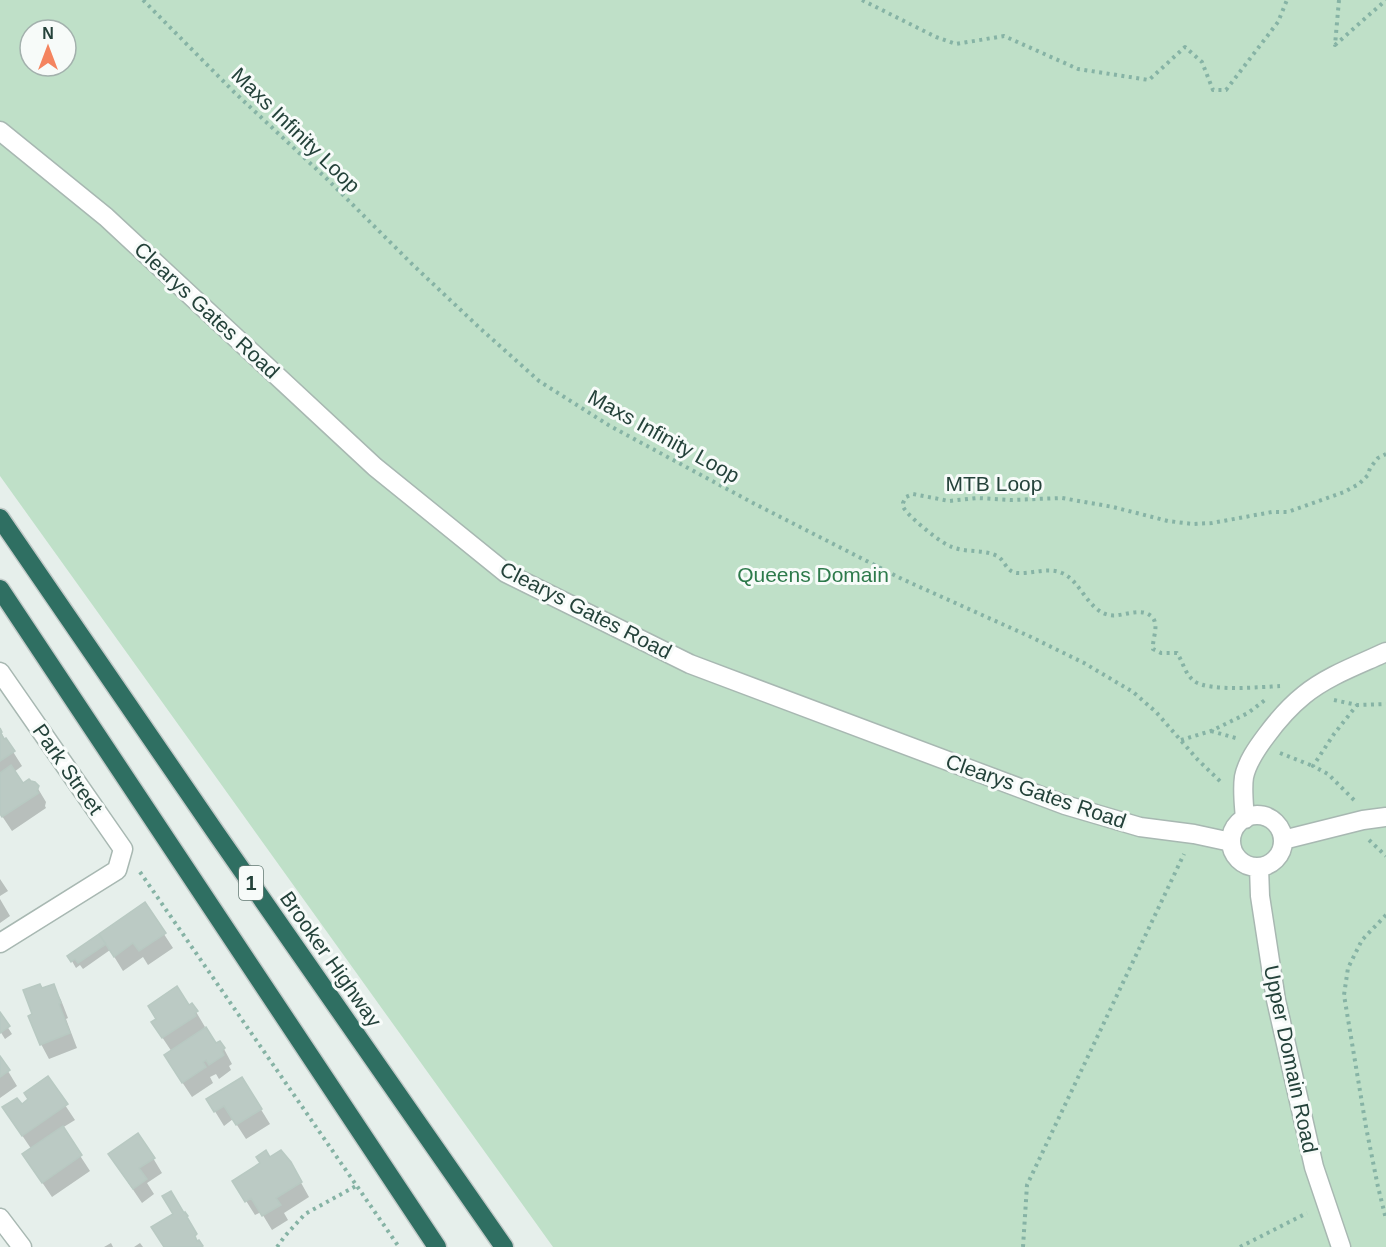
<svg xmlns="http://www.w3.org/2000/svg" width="1386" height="1247" viewBox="0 0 1386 1247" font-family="Arial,sans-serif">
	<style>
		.green { fill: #bfe0c8; fill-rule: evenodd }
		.shadow { fill: #0003 }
		.building { fill: #bbcac4; stroke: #b8c9c2; stroke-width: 1.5 }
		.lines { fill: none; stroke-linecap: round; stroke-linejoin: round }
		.minor-casing { stroke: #a8b8b2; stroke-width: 21 }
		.highway-casing { stroke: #c2cac8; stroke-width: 21 }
		.path { stroke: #86b3a5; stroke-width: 4; stroke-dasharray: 3 4.5; stroke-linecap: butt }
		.minor { stroke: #fff; stroke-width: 18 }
		.highway { stroke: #2f6f62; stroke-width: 18 }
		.labels { text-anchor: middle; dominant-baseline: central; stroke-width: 6; stroke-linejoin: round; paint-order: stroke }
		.shield { fill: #f7fbf9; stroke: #637a73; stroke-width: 1.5 }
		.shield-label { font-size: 20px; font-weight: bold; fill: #24423a }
		.street-label { font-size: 21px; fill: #24423a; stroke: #f7fbf9 }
		.park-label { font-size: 21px; fill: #2d7a4b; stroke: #f7fbf9 }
	</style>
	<rect width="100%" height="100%" fill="#e6efeb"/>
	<path class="green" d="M0,0H1386V1247H553L0,476ZM30,30H66V66H30Z"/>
	<path class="shadow" d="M0,731L22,766L14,772L23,785L37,787L46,802L45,806L46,808L12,831L0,813Z
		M0,879L8,891L0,896Z
		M0,899L10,916L0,923Z
		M145,905L173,948L148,965L143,957L123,971L110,950L83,969L80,965L76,968L69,956Z
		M53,985L61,1000L68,1018L66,1019L77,1048L49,1059L41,1044L34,1015L42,989Z
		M192,1005L205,1027H204L216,1045L224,1049L232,1064L229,1066L231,1070L219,1079L216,1074L210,1077L213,1083L192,1097L174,1070L172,1052L162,1037Z
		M0,1015L12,1034L5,1039L0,1031Z
		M0,1058L17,1086L0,1098Z
		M47,1078L75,1120L62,1128L90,1171L52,1197L33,1169L32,1150L13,1122L21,1106Z
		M242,1079L270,1124L246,1139L233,1119L224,1126L208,1100Z
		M153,1158L162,1173L147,1183L154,1194L142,1203L119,1169Z
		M270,1159L290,1163L309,1197L284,1213L288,1220L272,1230L261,1212L255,1215L243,1196L262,1164Z
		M111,1243L113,1247H104Z
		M140,1243L143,1247H134Z"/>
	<path class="building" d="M0,728L2,732L1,733L4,739L6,738L15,751L0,761Z
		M11,765L23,783L29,779L31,781L35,782L39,786L37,791L39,793L2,817L0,814V773Z
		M145,902L166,933L139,951L133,943L114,957L99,934Z
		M99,934L106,944L78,963L75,959L71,962L67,956Z
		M40,984L42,988L54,984L61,1003L59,1004L70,1033L40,1045L28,1016L32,1014L23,990Z
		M177,986L189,1005L192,1003L198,1011L195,1013L196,1016L162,1038L151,1022L156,1019L148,1006Z
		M0,1012L10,1026L0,1033Z
		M206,1027L216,1043L220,1041L225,1048L222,1051L224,1055L209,1065L206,1060L203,1062L206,1067L182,1083L164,1055Z
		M0,1056L10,1070L0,1077Z
		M48,1076L68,1104L22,1136L2,1107L17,1098L22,1104L28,1099L24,1093Z
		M242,1077L262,1109L236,1125L224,1106L214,1112L206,1099Z
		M63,1126L82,1155L42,1183L22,1154Z
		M138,1133L155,1158L139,1168L147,1179L133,1189L108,1154Z
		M266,1150L270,1157L281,1150L291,1162L302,1182L276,1198L281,1205L262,1216L251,1198L245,1202L232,1181L260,1163L256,1157Z
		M171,1191L184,1213L185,1212L188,1216L187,1217L197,1234L195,1236L197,1241L199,1240L203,1246L202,1247H164L151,1227L173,1214L162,1196Z"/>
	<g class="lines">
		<g class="minor-casing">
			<path id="minor" d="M0,131L106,217L375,467L506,573L690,664L1065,805L1140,827L1194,834L1231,842
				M0,672L123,849L117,870L0,943
				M1231 841a26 26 0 1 1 52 0a26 26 0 1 1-52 0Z
				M1245,819C1244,805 1242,790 1244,777C1247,762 1257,748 1266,736C1277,721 1289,707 1304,695C1327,676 1358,665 1386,652
				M1283,840L1363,820L1386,817
				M1259,867L1260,896L1276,1000L1314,1167L1341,1247
				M0,1218L22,1247"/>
		</g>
		<g class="highway-casing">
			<path id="highway" d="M0,518L216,833L504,1247
				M0,589L437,1247"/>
		</g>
		<path class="path" d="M143,0L234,92L327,179L413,265L483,331L539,381L610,426L753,503L902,579L1031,637L1084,663L1133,692L1156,712L1198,760L1223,784
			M862,0L936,37L956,44L1004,36L1078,69L1149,80L1185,47L1202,62L1213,90H1226L1278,22L1287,0
			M1339,0L1335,45L1386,0
			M1280,686C1261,687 1209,692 1194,681C1185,674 1183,662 1177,653H1161L1153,649C1152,639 1159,627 1153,618C1142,605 1122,618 1109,615C1088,611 1080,580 1062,573C1048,567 1032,574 1017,573C1006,572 1005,560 997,556C983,549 967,553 952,547C942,544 913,520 906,511C903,507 903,508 903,503L906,497L913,494L949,501L977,498L1011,500L1062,498L1113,507L1168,521L1193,524L1212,523L1272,512H1288L1344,492L1359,484L1368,475L1370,468L1378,458L1386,454
			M1334,700L1357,705L1386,704
			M1211,731L1239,739
			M1181,740L1211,731L1248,713L1265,700
			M1280,753L1313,766
			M1354,800L1328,774L1313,766L1334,734L1357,705
			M1369,840L1386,856
			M140,872L399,1247
			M1386,915L1362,940L1348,968L1344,995L1366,1127L1378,1187L1386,1219
			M277,1247L285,1236L305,1214L356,1186
			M1023,1247L1027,1185L1184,854
			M1240,1247L1307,1213"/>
		<use href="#minor" class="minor"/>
		<use href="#highway" class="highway"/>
	</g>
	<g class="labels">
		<rect class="shield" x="239" y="866" width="24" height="34" rx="4.5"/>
		<g class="shield-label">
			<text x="251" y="883">1</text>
		</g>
		<g class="street-label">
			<text transform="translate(296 130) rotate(44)">Maxs Infinity Loop</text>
			<text transform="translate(207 310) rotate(43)">Clearys Gates Road</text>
			<text transform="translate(664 436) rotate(29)">Maxs Infinity Loop</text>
			<text x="994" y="483">MTB Loop</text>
			<text transform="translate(586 610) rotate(27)">Clearys Gates Road</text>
			<text transform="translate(68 769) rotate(55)">Park Street</text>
			<text transform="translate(1036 791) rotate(19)">Clearys Gates Road</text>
			<text transform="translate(331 959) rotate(55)">Brooker Highway</text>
			<text transform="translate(1291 1059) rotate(78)">Upper Domain Road</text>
		</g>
		<g class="park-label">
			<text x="813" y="574">Queens Domain</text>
		</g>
	</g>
	<g transform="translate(48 48)"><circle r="28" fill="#f7fbf9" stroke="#a3b1ad" stroke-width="1.5"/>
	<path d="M0-4.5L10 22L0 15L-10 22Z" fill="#f4845f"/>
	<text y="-9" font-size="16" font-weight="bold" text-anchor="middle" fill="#24423a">N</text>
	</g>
</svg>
